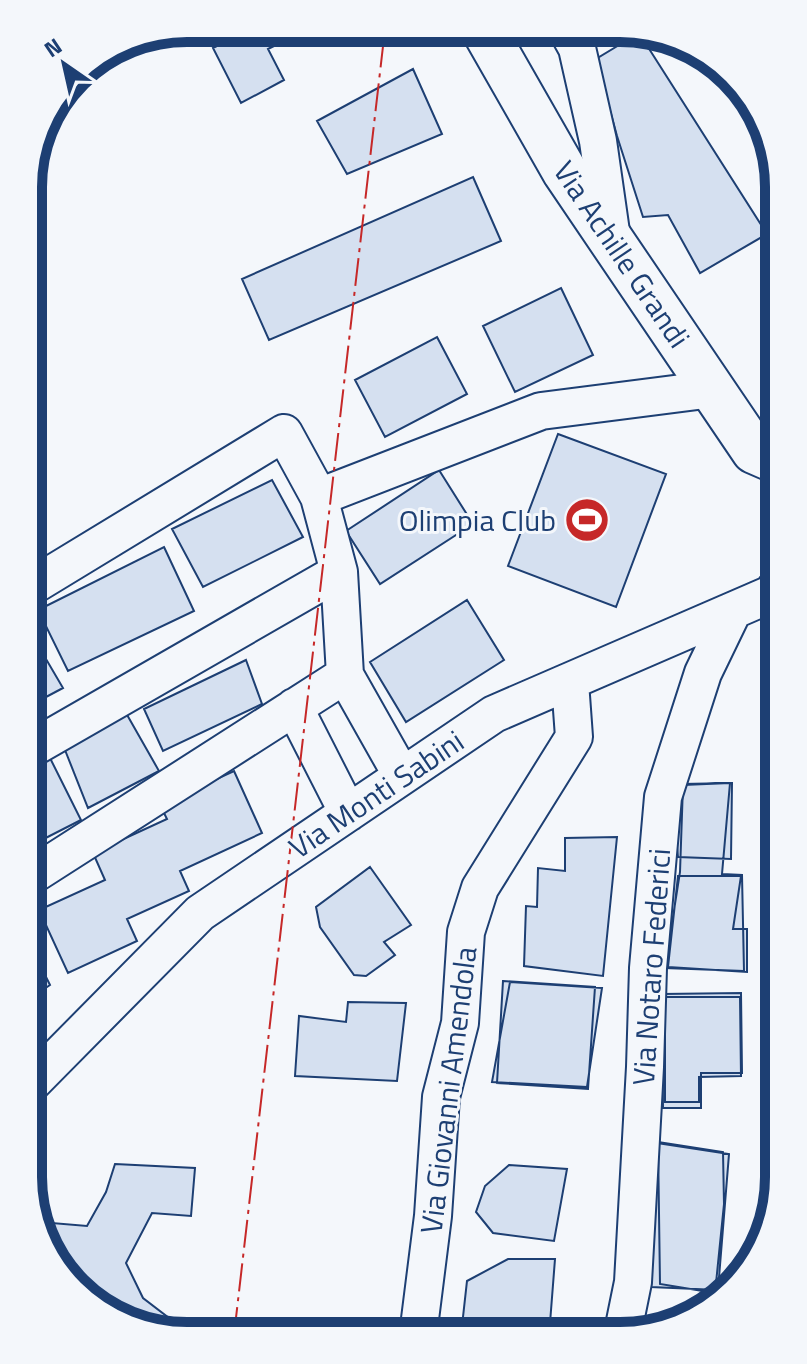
<svg xmlns="http://www.w3.org/2000/svg" width="807" height="1364" viewBox="0 0 807 1364" font-family="'Titillium Web',sans-serif">
	<style>
		.building { fill: #d5e0f0; stroke: #1d3f73; stroke-width: 2 }
		.lines { fill: none; stroke-linecap: round; stroke-linejoin: round }
		.street-casing { stroke: #1d3f73; stroke-width: 40 }
		.secondary-casing { stroke: #1d3f73; stroke-width: 48 }
		.street { stroke: #f4f7fb; stroke-width: 36 }
		.secondary { stroke: #f4f7fb; stroke-width: 44 }
		.power { stroke: #c62828; stroke-width: 2; stroke-dasharray: 28 6 4 6; stroke-linecap: butt }
		.labels { text-anchor: middle; dominant-baseline: central; stroke-width: 6; stroke-linejoin: round; paint-order: stroke }
		.street-label { font-size: 30px; fill: #1d3f73; stroke: #f4f7fb }
		.poi-label { font-size: 30px; fill: #1d3f73; stroke: #f4f7fb; text-anchor: end }
		.rim { fill: none; stroke: #1d3f73; stroke-width: 10 }
	</style>
	<rect width="100%" height="100%" fill="#f4f7fb"/>
	<path class="building" d="M251,28L290,29L294,36L268,49L284,80L241,103L213,48Z
		M639,33L767,234L700,273L668,215L643,217L617,136L596,59Z
		M413,69L442,134L347,174L317,121Z
		M473,177L501,241L269,340L242,279Z
		M561,288L593,355L515,392L483,326Z
		M437,337L467,394L385,437L355,380Z
		M558,434L666,474L616,607L508,566Z
		M439,470L473,524L380,584L346,531Z
		M272,480L303,537L203,587L172,529Z
		M164,547L194,611L68,671L38,610Z
		M467,600L504,660L406,722L370,662Z
		M29,630L63,688L29,706Z
		M246,660L262,704L163,751L144,709Z
		M126,713L159,771L88,808L65,750Z
		M50,758L81,820L28,847L29,771Z
		M234,771L262,833L180,871L189,891L127,919L137,941L68,973L39,910L105,880L93,853L167,819L160,805Z
		M730,783L722,874L742,875L744,971L665,968L680,872L683,785Z
		M732,783L731,859L678,857L674,818L682,784Z
		M617,837L603,976L524,966L526,906L537,907L538,868L565,871V838Z
		M779,849V945H772L769,850Z
		M779,853V935L771,934L775,854Z
		M370,867L411,925L384,942L395,955L366,976L354,975L320,927L316,907Z
		M678,876H741L733,929H747V972L668,967Z
		M28,941L50,985L28,1000Z
		M503,981L595,987L588,1089L497,1083Z
		M510,982L602,988L587,1087L492,1082Z
		M741,993L742,1073H701V1108H663L662,994Z
		M777,995L779,1114H776Z
		M665,997H740L741,1076L699,1077V1102H665Z
		M348,1002L406,1003L397,1081L295,1076L299,1016L346,1022Z
		M658,1142L723,1152L724,1204L715,1293L660,1284Z
		M657,1143L729,1154L718,1290L651,1287Z
		M115,1164L195,1168L191,1216L152,1213L126,1263L143,1298L169,1318L159,1332L90,1303L78,1283L74,1282L40,1238L37,1225L40,1222L87,1226L106,1192Z
		M509,1165L567,1169L554,1241L493,1233L476,1212L485,1186Z
		M508,1259H555L549,1336L461,1335L467,1281Z"/>
	<g class="lines">
		<g class="street-casing">
			<path id="street" d="M567,30L577,48L598,141L612,239
				M319,497L541,411L713,389
				M345,675L402,776
				M294,707L348,813
				M29,750L339,572L319,497L284,433L29,588
				M28,878L345,675L339,572
				M28,1087L200,913L494,714L771,594L779,584
				M418,1335L433,1216L441,1097L460,1023L466,932L480,888L574,737L570,682
				M622,1336L633,1282L645,1067L648,968L663,797L703,673L733,611"/>
		</g>
		<g class="secondary-casing">
			<path id="secondary" d="M484,30L565,172L754,451L779,462"/>
		</g>
		<use href="#street" class="street"/>
		<use href="#secondary" class="secondary"/>
		<path class="power" d="M234,1335L385,29"/>
	</g>
	<defs>
		<g id="stadium-disc" transform="scale(2.3)"><circle r="9.5" fill="#c62828" stroke="#f4f7fb"/><path d="M0-5a6.5 5 0 1 0 0 10a6.5 5 0 1 0 0-10ZM-3.5-1.8h7v3.6h-7Z" fill="#fff"/></g>
	</defs>
	<g fill-rule="evenodd">
		<use href="#stadium-disc" x="587" y="520"/>
	</g>
	<g class="labels">
		<g class="street-label">
			<text transform="translate(622 254) rotate(56)">Via Achille Grandi</text>
			<text transform="translate(376 794) rotate(-34)">Via Monti Sabini</text>
			<text transform="translate(651 967) rotate(-86)">Via Notaro Federici</text>
			<text transform="translate(448 1090) rotate(-83)">Via Giovanni Amendola</text>
		</g>
		<g class="poi-label">
			<text x="556" y="520">Olimpia Club</text>
		</g>
	</g>
	<path d="M0 0H807V1364H0ZM187 42H620A145 145 0 0 1 765 187V1177A145 145 0 0 1 620 1322H187A145 145 0 0 1 42 1177V187A145 145 0 0 1 187 42Z" fill="#f4f7fb" fill-rule="evenodd"/>
	<path class="rim" d="M187 42H620A145 145 0 0 1 765 187V1177A145 145 0 0 1 620 1322H187A145 145 0 0 1 42 1177V187A145 145 0 0 1 187 42Z"/>
	<g transform="translate(64 64) rotate(326)" stroke="#f4f7fb" stroke-width="6" paint-order="stroke">
	<path d="M0-6L14 30L0 20L-14 30Z" fill="#1d3f73"/>
	<text y="-12" font-size="22" font-weight="bold" text-anchor="middle" fill="#1d3f73">N</text>
	</g>
</svg>
